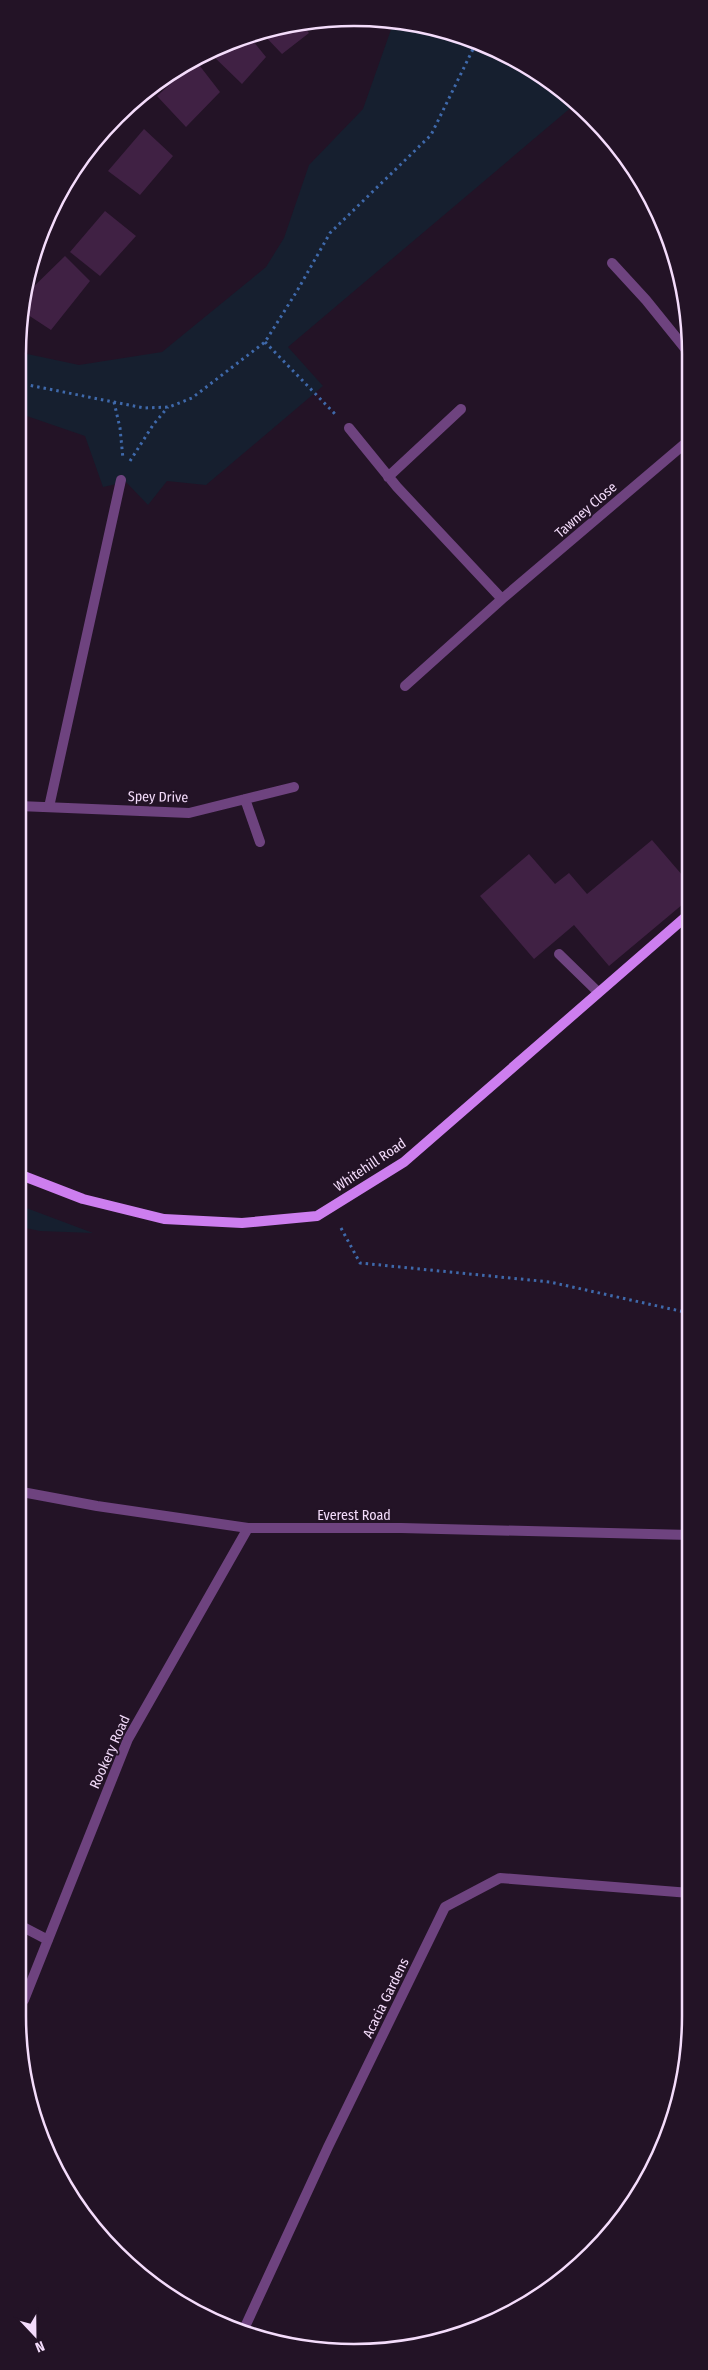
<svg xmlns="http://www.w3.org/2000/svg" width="708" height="2370" viewBox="0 0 708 2370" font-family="'Fira Sans Condensed',sans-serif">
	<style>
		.green { fill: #161f2f }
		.building { fill: #402144 }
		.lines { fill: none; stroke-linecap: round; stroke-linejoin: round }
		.path { stroke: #3f69ab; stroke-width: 3; stroke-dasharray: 2.5 4; stroke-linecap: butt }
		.lane { stroke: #6e437f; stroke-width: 10 }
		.street { stroke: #6e437f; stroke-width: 10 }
		.secondary { stroke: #cd7eef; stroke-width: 10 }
		.labels { text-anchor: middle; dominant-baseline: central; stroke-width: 4; stroke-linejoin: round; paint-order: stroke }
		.street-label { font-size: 14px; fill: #f4dcfb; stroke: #231326 }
		.rim { fill: none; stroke: #f4dcfb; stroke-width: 2.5 }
	</style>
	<rect width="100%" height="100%" fill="#231326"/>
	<path class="green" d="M394,21L420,24L522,63L574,105L288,347L323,386L206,485L167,481L148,505L126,482L103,487L85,436L18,413V352L79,365L162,352L266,267L284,238L309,165L363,109Z
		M21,1206L93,1233L40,1231L21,1227Z"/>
	<path class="building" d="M301,23L309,33L282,54L261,32Z
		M249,36L266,57L242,84L209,52L225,43Z
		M196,61L220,92L186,127L157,96Z
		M144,129L173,156L140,195L108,171Z
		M105,211L136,236L100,276L70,252Z
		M65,256L90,281L51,330L22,311L23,297Z
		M652,840L689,883V899L609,966L574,925L534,959L480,896L529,854L555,884L569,873L587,894Z"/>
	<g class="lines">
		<path class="path" d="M265,342L335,414
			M18,383L144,408L169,407L192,398L265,342L297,291L330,233L431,135L475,45
			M114,402L120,428L123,459
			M130,461L153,425L168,407
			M341,1228L360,1263L550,1282L689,1313"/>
		<path class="lane" d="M559,954L598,992"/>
		<path class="street" d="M612,263L646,300L688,352
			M349,428L397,487L502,599
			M388,477L461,409
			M405,686L502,599L688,441
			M245,799L260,842
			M19,806L189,813L294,787
			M49,807L121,480
			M22,1492L97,1506L248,1528H401L690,1535
			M23,1927L48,1940
			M24,2000L128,1739L248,1528
			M244,2329L328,2147L445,1907L500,1878L690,1893"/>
		<path class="secondary" d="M21,1175L83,1199L164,1219L242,1223L317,1216L404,1162L689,914"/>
	</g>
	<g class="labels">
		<g class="street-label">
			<text transform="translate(586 510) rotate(-41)">Tawney Close</text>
			<text transform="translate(158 797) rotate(1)">Spey Drive</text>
			<text transform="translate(370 1165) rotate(-34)">Whitehill Road</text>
			<text x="354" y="1515">Everest Road</text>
			<text transform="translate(110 1752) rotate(-66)">Rookery Road</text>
			<text transform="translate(386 1998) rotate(-64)">Acacia Gardens</text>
		</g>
	</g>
	<path d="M0 0H708V2370H0ZM354 26H354A328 328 0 0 1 682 354V2016A328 328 0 0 1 354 2344H354A328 328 0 0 1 26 2016V354A328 328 0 0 1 354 26Z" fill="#231326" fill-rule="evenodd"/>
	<path class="rim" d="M354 26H354A328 328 0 0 1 682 354V2016A328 328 0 0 1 354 2344H354A328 328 0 0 1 26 2016V354A328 328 0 0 1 354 26Z"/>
	<g transform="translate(35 2335) rotate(158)" stroke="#231326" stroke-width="4" paint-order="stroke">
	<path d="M0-4L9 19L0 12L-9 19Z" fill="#f4dcfb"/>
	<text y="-8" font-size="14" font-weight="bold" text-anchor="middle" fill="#f4dcfb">N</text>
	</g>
</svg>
